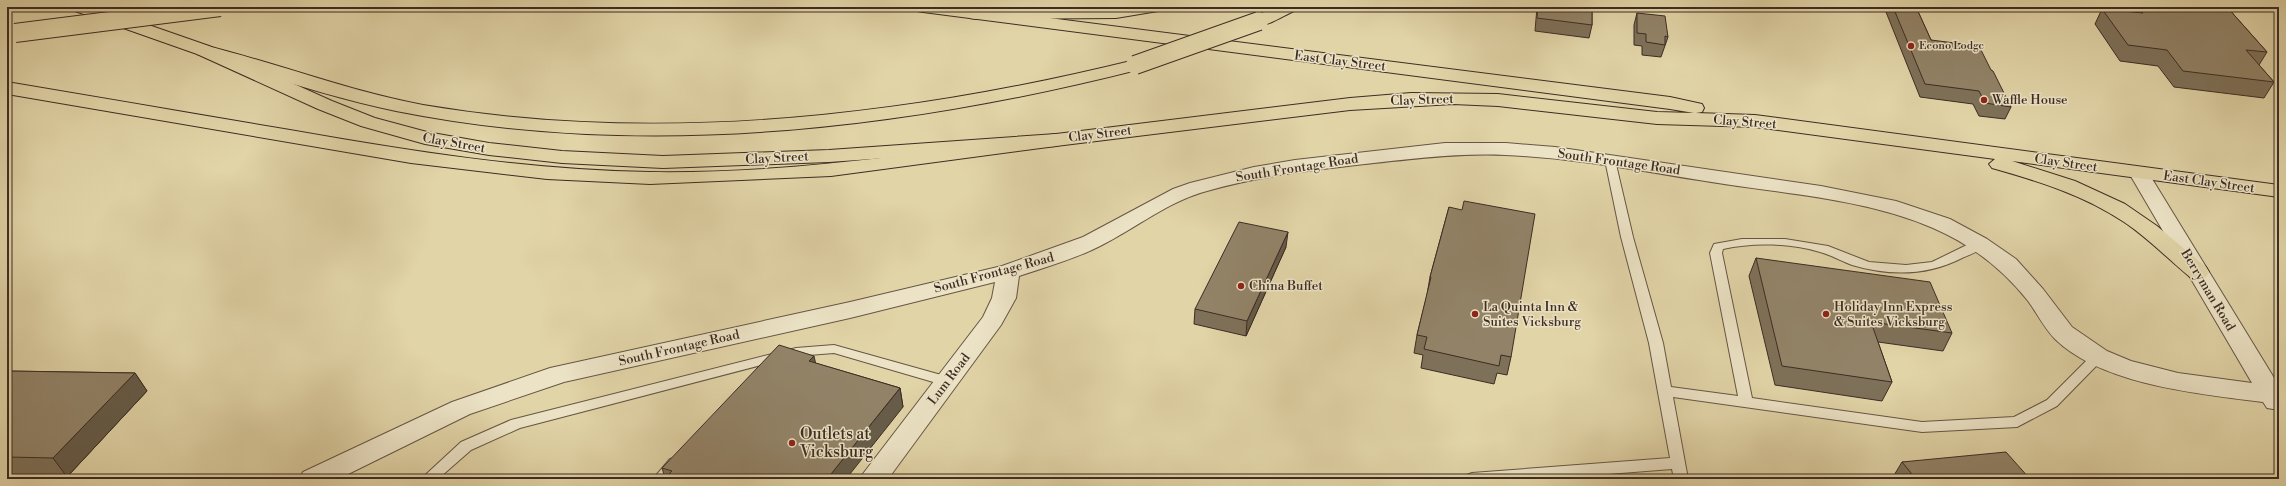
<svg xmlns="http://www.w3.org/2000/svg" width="2286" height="486" viewBox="0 0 2286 486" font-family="'Libre Bodoni',serif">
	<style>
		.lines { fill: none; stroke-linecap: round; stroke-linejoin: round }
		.lane-casing { stroke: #665645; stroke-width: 2 }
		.street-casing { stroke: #665645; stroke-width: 2 }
		.primary-casing { stroke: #3d2c24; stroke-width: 2 }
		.highway-casing { stroke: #3d2c24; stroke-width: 2 }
		.lane { fill: #ece3c6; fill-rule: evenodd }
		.street { fill: #ece3c6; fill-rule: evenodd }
		.primary { fill: #e1d4a7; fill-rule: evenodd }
		.highway { fill: #e1d4a7; fill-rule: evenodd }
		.highway-bridge-casing { stroke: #3d2c24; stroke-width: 20; stroke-linecap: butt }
		.highway-bridge { stroke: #e1d4a7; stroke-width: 18 }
		.wall { fill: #7e7159; stroke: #3d2c24 }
		.shaded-wall { fill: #665c49; stroke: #3d2c24 }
		.building { fill: #928368; stroke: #3d2c24 }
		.poi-dot { fill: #8f2418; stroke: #ece3c6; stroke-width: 1.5 }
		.labels { text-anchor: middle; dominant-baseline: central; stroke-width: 3; stroke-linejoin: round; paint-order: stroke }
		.far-poi-label { font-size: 11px; fill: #3d2c24; stroke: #ece3c6; text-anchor: start }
		.street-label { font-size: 13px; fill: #3d2c24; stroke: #ece3c6 }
		.poi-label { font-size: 13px; fill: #3d2c24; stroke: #ece3c6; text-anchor: start }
		.near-poi-label { font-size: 16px; fill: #3d2c24; stroke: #ece3c6; text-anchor: start }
	</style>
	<rect width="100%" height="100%" fill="#e1d4a7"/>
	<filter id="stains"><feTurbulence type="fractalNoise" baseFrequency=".005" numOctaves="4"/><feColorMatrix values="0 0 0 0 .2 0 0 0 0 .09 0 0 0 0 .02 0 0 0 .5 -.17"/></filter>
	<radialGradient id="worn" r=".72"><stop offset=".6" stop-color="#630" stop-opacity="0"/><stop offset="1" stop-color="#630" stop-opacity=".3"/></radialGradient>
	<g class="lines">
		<g class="lane-casing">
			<path id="lane" d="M1610,157L1615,160L1633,237L1663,343L1671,387L1738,396L1710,253L1714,244L1742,239H1785L1828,246L1869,262L1906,265L1932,262L1975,241H1983L1985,244C1981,251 1969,255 1962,258C1927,276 1889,276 1852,265C1841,261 1831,255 1820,252C1791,243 1753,242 1723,249L1722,253L1752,398L1922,422L2014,417L2047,400L2093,354H2103L2105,357L2057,406L2017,427L1922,432L1673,397L1688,479H1674L1672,469L1544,479H1465L1467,475L1472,473L1670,458L1649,343L1621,237L1605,160Z
				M834,345L952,378L954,381L952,384L947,386L834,353L796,356L520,428L471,450L438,479H421L461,442L511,420L796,348Z
				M675,458L680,459L682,463L669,479H653L670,459Z"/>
		</g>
		<g class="street-casing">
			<path id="street" d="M1445,143H1506L1555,147L1821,186L1896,201L1950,219L1987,239L2016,259L2043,289L2072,327L2107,351L2131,361L2178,373L2252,383L2129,173L2132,169L2139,167L2146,169L2279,386V410L2267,408L2263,402C2200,394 2102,385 2055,339C2044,328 2037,313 2028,301C2003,269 1970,244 1933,228C1870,201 1799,195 1731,185C1656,174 1581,158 1505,155C1458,153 1412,159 1365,164C1312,170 1259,176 1207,191C1169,201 1136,228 1100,246C1075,259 1046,267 1019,276L1016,298L1001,325L888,479H859L983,317L992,298L995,282L850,318L564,382L470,414L338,479H299L303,472L452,402L550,368L850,302L1002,266L1083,237L1173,189L1190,183L1254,167L1295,160Z"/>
		</g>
		<g class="primary-casing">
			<path id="primary" d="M73,7H97L209,46L332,101L375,118L427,132L489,143L562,151L663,156L829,150L1056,134L1350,98L1411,93L1498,94L1657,112L1694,113L1670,109L923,12L917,11L915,7H962L1670,97L1702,104L1704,108L1702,112L1696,113L1755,115L2279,185V197L2012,161L2075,181L2125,204L2157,226L2206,267L2209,272L2206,277L2198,279L2190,277C2168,259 2148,238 2124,222C2084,195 2038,181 1992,168L1989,164L1995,159L1755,127L1657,124L1498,106L1453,104L1350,110L1056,146L829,162L663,168L562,163L489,155L425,144L361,126L318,109L197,54L75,11Z"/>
		</g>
		<g class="highway-casing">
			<path id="highway" d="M1160,7L1158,11L1116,18L976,19L970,18L968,14L970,10L976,9Z
				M1275,7H1296L1294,11C1282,16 1267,28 1253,25L1251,21L1253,17Z
				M203,45C277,63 348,91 423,105C657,145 907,116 1135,60L1141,61L1144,65L1141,69C901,130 641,160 396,111C328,97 263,74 197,54L194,50L197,46Z
				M7,82C101,98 196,114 290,130C409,151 528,170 649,172C785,174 921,154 1056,134L1063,136L1066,140L1063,144L1056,146L831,176L650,184L547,179L411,163L7,94Z"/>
		</g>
		<use href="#lane" class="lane"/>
		<use href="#street" class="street"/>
		<use href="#primary" class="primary"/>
		<use href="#highway" class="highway"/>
		<g class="highway-bridge-casing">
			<path id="highway-bridge" d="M15,33L220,7
				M1135,65L1259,21"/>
		</g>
		<use href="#highway-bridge" class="highway-bridge"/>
	</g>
	<path class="wall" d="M1537,7H1592V25L1589,38L1535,31Z
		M1761,7H1790L1789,10Z
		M1884,7H1916L1931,40L1991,70L2011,107L2005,119L1979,116L1973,104L1920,97Z
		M2119,7H2227L2267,52L2259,65L2274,82L2264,98L2174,87L2158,66L2120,61L2095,24L2102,9L2122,11Z
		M1637,13L1668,37L1661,57L1642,55V46L1634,45V25Z
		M1449,207L1511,357L1507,375L1497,373L1494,384L1421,368L1423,355L1414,353L1417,335L1427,295L1430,277Z
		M1286,247L1246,336L1194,324L1195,309Z
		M1756,258L1952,333L1943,351L1878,342L1892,382L1882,401L1775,385L1749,276Z
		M815,363L900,388L903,407L665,478L662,468Z
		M7,371L135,373L147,391L67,477L7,476Z
		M1902,462L2030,479H1895L1893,477Z"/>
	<path class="shaded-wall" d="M1288,232L1286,247L1246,336L1247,321Z
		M814,356L818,374L809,361Z
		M135,373L147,391L67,477L53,458Z
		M900,388L903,407L846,479H827Z"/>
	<path class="building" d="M1538,7H1592V25L1537,18Z
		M1893,7H1916L1931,40L1979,46L1991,70L1993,71L2011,107L1985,103L1979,91L1925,84Z
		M2138,7H2227L2267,52L2246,50L2274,82L2183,71L2167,50L2128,45L2102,9L2143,13Z
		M1637,13L1665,16L1668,37L1665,36V45L1646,42V34L1637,33Z
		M1464,201L1535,214L1511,357L1501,355L1499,366L1424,349L1427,337L1417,335L1431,277H1430L1449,207L1462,210Z
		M1239,222L1288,232L1247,321L1195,309Z
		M1756,258L1930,282L1952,333L1871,322L1892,382L1782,366Z
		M779,345L814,356L809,361L900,388L827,479H664L672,471L662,468Z
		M7,371L135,373L53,458L7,457Z
		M2006,452L2030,479H1916L1902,462Z"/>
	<g class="poi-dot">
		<circle cx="1911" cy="46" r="4"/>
		<circle cx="1984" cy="100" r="4"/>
		<circle cx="1241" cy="286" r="4"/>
		<circle cx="1475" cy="314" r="4"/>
		<circle cx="1826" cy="314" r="4"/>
		<circle cx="792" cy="443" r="4"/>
	</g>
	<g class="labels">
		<g class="far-poi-label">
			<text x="1919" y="46">Econo Lodge</text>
		</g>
		<g class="street-label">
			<text transform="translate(1340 61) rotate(7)">East Clay Street</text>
			<text transform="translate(1422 100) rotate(-2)">Clay Street</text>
			<text transform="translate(1745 122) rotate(4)">Clay Street</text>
			<text transform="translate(1100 134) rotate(-7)">Clay Street</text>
			<text transform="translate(454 143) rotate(10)">Clay Street</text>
			<text transform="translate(777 158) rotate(-3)">Clay Street</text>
			<text transform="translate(1619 162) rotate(8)">South Frontage Road</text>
			<text transform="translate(2066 163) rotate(8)">Clay Street</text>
			<text transform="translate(1297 168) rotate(-9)">South Frontage Road</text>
			<text transform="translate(2209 182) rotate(8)">East Clay Street</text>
			<text transform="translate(994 273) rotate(-15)">South Frontage Road</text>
			<text transform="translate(2208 290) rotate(59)">Berryman Road</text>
			<text transform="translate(679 348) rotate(-13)">South Frontage Road</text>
			<text transform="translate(949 379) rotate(-53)">Lum Road</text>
		</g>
		<g class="poi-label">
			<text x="1992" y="100">Waffle House</text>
			<text x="1249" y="286">China Buffet</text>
			<text x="1483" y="307">La Quinta Inn &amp;<tspan x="1483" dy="15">Suites Vicksburg</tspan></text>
			<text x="1834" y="307">Holiday Inn Express<tspan x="1834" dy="15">&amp; Suites Vicksburg</tspan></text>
		</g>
		<g class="near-poi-label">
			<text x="800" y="434">Outlets at<tspan x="800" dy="18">Vicksburg</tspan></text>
		</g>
	</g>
	<rect width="2286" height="486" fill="none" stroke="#e1d4a7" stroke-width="24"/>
	<rect x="8" y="8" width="2270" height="470" fill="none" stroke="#3d2c24" stroke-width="2"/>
	<rect x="12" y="12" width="2262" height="462" fill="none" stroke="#3d2c24"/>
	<rect width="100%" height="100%" filter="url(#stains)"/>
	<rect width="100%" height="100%" fill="url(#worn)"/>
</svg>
